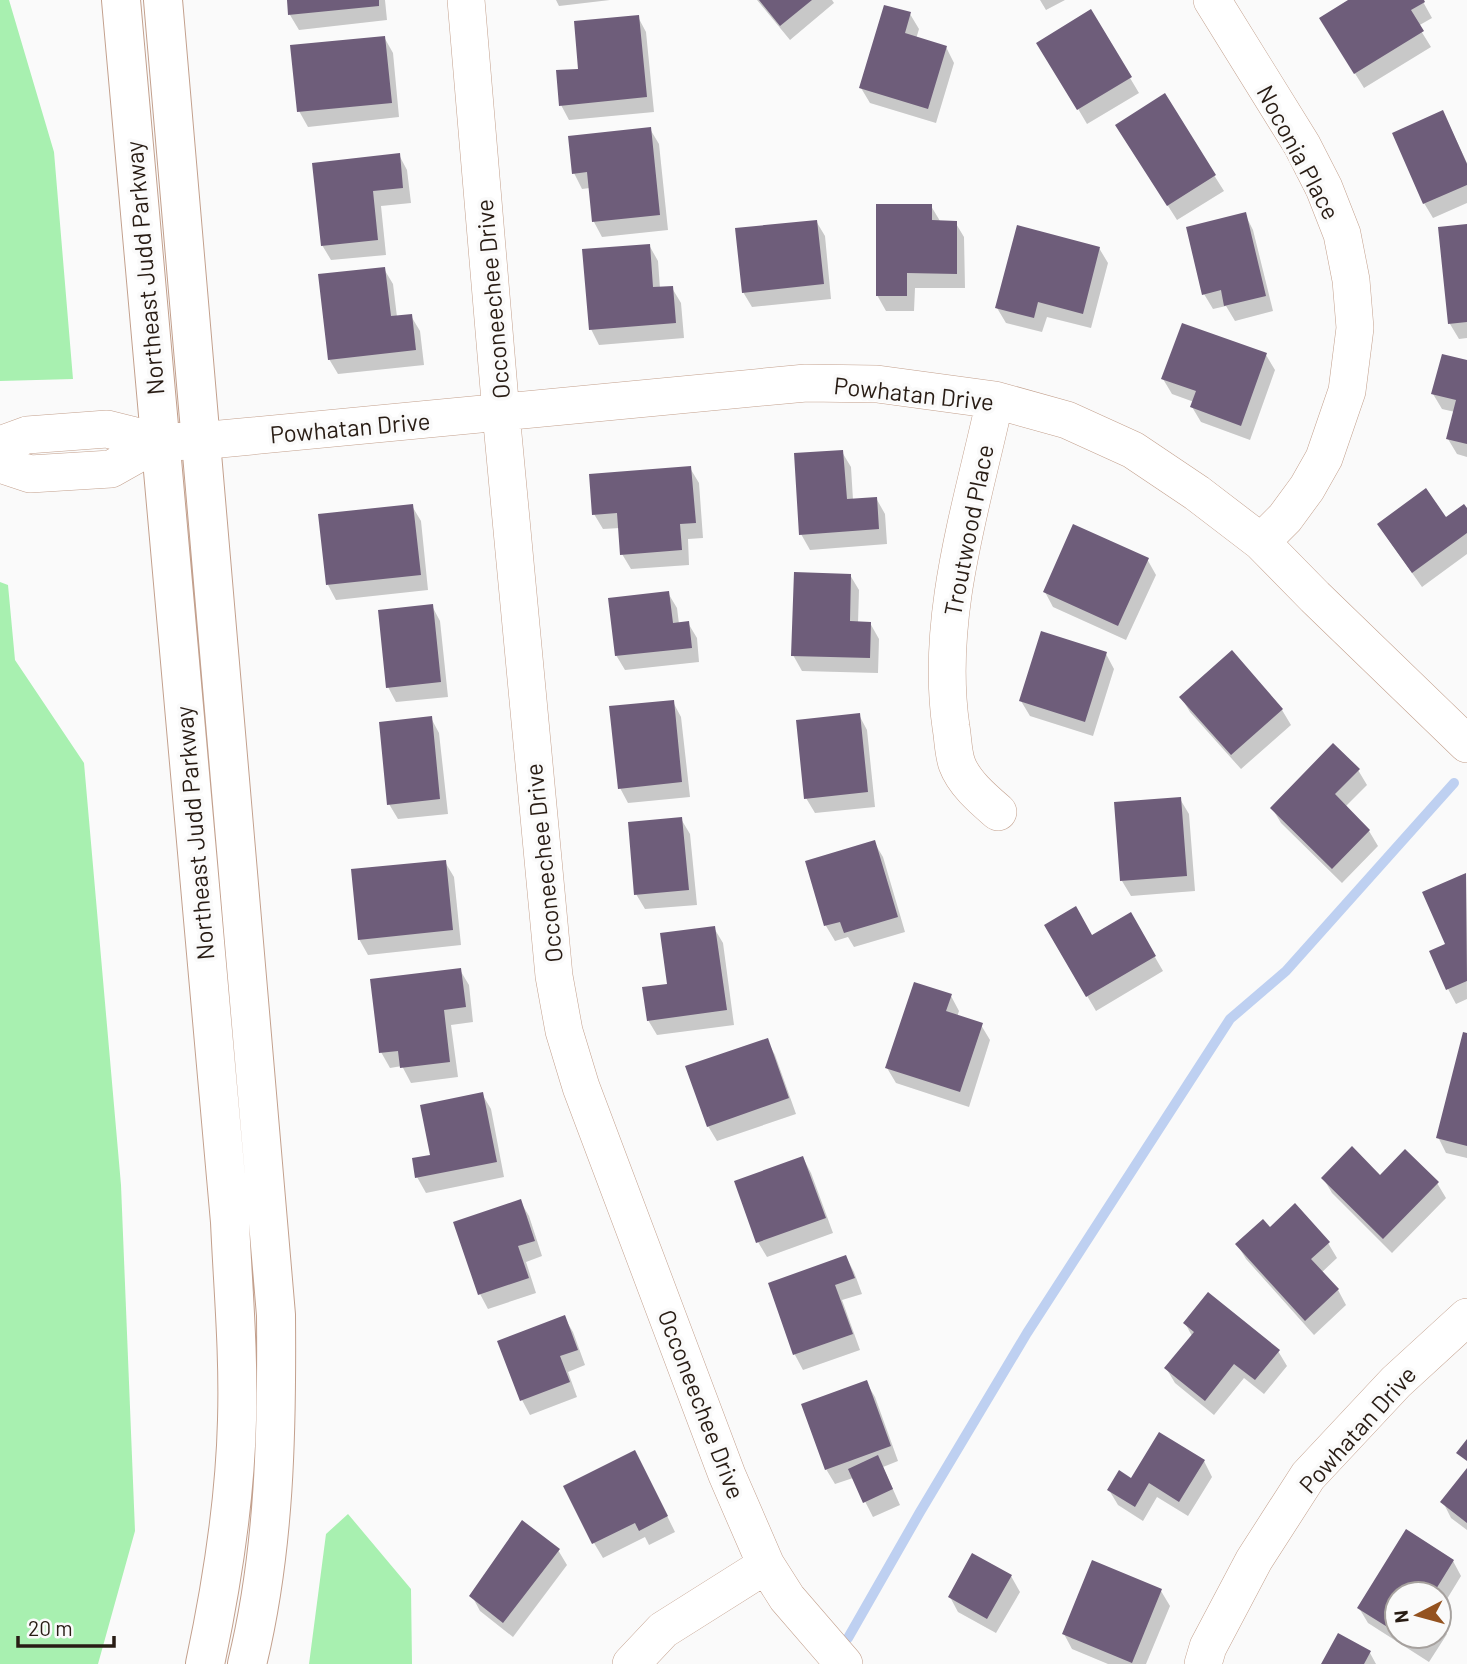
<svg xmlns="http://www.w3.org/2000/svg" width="1467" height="1664" viewBox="0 0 1467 1664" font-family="Barlow,sans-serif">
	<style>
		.green { fill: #a8f0b0 }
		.shadow { fill: #0003 }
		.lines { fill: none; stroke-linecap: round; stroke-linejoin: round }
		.stream { stroke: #bed0f1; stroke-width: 10 }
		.building { fill: #6e5d7a }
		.street-casing { stroke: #c3a08d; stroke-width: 38 }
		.highway-casing { stroke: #c3a08d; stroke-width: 40 }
		.street { stroke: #fff; stroke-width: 37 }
		.highway { stroke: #fff; stroke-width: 38 }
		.labels { text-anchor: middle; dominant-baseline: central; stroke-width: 7; stroke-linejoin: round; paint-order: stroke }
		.street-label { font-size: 24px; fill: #281c14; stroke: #fafafa }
	</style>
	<rect width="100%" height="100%" fill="#fafafa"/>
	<path class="green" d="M0,0H9L54,152L73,379L0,381Z
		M0,582L8,585L15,660L84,763L121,1185L135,1531L98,1664H0Z
		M348,1514L411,1589L412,1664H309L326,1534Z"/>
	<path class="shadow" d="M289,0H385L387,20L299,30L290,15Z
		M556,0H610L559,6Z
		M757,0H832L834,3L790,40Z
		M1040,0H1065L1046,10Z
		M1351,0H1422L1432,18L1418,26L1431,47L1364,88L1330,33Z
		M1090,11L1139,93L1087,124L1039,43Z
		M910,14L919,29L916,39L946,47L954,63L936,123L870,103L861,88Z
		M638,17L646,32L654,112L569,120L561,105L580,70Z
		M384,37L393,53L399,117L308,127L299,111Z
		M1164,96L1224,191L1177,220L1126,140Z
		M1443,112L1467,163V203L1433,218L1424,203Z
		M650,129L659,144L668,230L602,237L594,222L590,188L582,189L574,173Z
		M399,155L407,170L411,203L381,206L386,255L331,260L322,245Z
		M931,206L940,221L955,222L964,237L965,288H915L914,311H886L877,295Z
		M1245,214L1253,230L1273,311L1235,321L1226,306L1213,309L1204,294Z
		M816,221L825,236L831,299L752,307L743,292Z
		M1467,225V338L1459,339L1450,324L1440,228Z
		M649,245L658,261L660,289L672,288L681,303L684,338L599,345L591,329Z
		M1099,248L1108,263L1091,328L1047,317L1042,332L1006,323L997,308Z
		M384,269L393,284L397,317L411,316L420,331L424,365L338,374L329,359Z
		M1266,355L1275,370L1250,440L1201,422L1192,407L1194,402L1172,394L1163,379Z
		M1467,362V457L1457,454L1448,439L1455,412L1442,409L1433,394Z
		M842,452L851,467L853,500L876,498L885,514L887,544L810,550L801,534Z
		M690,468L699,483L703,538L688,539L689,565L631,569L622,554L620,528L603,529L594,514Z
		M412,506L421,521L428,590L336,600L328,585Z
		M1467,511V554L1422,587L1388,539Z
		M1147,559L1156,575L1126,640L1053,607L1045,592Z
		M850,575L859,590L858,623H870L879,639L878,673L802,671L793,655Z
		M668,593L677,608L679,624L688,623L697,638L699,662L625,670L616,655Z
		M432,606L440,621L448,697L396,702L388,687Z
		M1106,654L1114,669L1093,736L1030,716L1021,701Z
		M1181,697L1282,710L1291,725L1241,769L1190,712Z
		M673,702L681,717L690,797L628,803L620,788Z
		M859,715L867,730L875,807L815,813L806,798Z
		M431,718L439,733L448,814L398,819L389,804Z
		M1358,770L1367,785L1345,807L1369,831L1378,846L1342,883L1281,823L1272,808Z
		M1180,799L1189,814L1195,891L1131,896L1122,881Z
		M681,819L690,834L697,905L645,909L636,894Z
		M874,842L883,857L905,932L854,947L848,937L835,941L826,926L807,862Z
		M445,862L454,877L461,945L368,955L359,939Z
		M1466,875L1467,999L1456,1004L1448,989L1447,945Z
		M1130,914L1163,971L1096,1011L1046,926L1091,937Z
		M714,928L723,943L734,1025L657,1035L648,1020L669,985Z
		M460,970L469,985L473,1022L451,1025L458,1077L411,1083L402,1066L390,1068L381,1052Z
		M951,996L959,1011L957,1017L981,1025L990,1040L969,1107L896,1083L887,1068Z
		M1467,1035V1158L1446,1153L1438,1137Z
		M767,1040L775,1055L796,1114L717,1141L708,1126Z
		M482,1094L491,1109L504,1177L426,1193L417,1177Z
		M803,1158L811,1173L833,1233L767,1257L758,1242Z
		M1323,1178L1437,1183L1446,1198L1392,1253L1332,1193Z
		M520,1201L529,1216L542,1256L526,1262L536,1293L488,1309L480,1294Z
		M1270,1229L1328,1243L1337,1258L1321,1273L1338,1290L1346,1305L1314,1335L1246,1259L1237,1244Z
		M846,1257L854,1272L862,1294L842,1300L860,1350L803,1370L795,1355L770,1284Z
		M564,1317L573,1332L585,1365L568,1372L577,1397L530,1415L522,1400L500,1342Z
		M1185,1323L1278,1351L1287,1366L1264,1394L1244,1378L1214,1415L1175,1383L1166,1368L1192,1336Z
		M866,1382L875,1397L898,1461L883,1467L900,1505L873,1517L853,1478L835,1484L826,1469Z
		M1204,1461L1212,1477L1188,1516L1157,1497L1143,1521L1118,1505L1109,1490L1132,1480Z
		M643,1467L675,1532L649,1545L645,1537L603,1558L594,1543Z
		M1467,1471V1530L1451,1518L1443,1502Z
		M558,1550L567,1565L513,1637L480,1611L472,1596Z
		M1453,1561L1461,1576L1439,1612V1594H1397V1636H1439V1620L1447,1634L1429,1662L1368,1623L1359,1608Z
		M1011,1576L1020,1592L996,1633L958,1612L950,1597Z
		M1161,1591L1170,1606L1146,1664H1108L1072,1649L1064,1634Z
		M1370,1653L1376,1664H1323Z"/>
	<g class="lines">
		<path class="stream" d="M848,1638L920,1512L1027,1333L1230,1019L1286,971L1454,783"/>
	</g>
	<path class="building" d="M287,0H379V6L288,15Z
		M759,0H812L780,26Z
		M1348,0H1424L1425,2L1411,10L1424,31L1354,74L1319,18Z
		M884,5L911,12L905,33L947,46L928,109L859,88Z
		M1091,9L1132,77L1077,110L1036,43Z
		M639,15L647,97L559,106L556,70L578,69L574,21Z
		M385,36L392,103L297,112L290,45Z
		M1165,93L1216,175L1167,206L1115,125Z
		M1443,110L1467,164V185L1423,204L1392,133Z
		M651,127L660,215L592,222L587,172L572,174L568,136Z
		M400,153L403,188L373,191L378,240L321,246L312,163Z
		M876,204H932V220L957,221V274L907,273V296H876Z
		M1246,212L1266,296L1224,306L1221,290L1202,295L1186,227Z
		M817,220L824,284L742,293L735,228Z
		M1467,224V322L1448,324L1438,227Z
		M1017,225L1100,247L1083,314L1038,302L1034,318L995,308Z
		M650,244L653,287L673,286L676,323L589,330L582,249Z
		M385,267L391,316L412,314L416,350L328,360L318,274Z
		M1182,323L1267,353L1241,426L1190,407L1196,391L1161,379Z
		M1442,354L1467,360V444L1446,439L1456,400L1431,394Z
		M843,450L847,499L877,497L879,529L799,535L794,453Z
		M691,466L696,523L680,524L682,550L620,555L617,513L592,515L589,474Z
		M1426,488L1446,517L1464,504L1467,508V533L1412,573L1377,524Z
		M413,504L421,575L326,585L318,514Z
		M1073,524L1149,558L1118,626L1043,592Z
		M794,572L851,574L850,621L871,622L870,658L791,656Z
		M669,591L673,623L689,621L692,648L615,656L608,598Z
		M433,604L441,682L386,688L378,610Z
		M1041,631L1107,652L1085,722L1019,701Z
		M1232,650L1283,709L1231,755L1179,697Z
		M674,700L682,782L618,789L609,706Z
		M860,713L868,792L804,799L796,720Z
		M432,716L440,799L387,805L379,722Z
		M1333,743L1360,769L1335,794L1370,830L1332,869L1270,808Z
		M1181,797L1187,876L1120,881L1114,802Z
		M682,817L689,890L634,895L628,822Z
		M875,840L898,917L844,933L840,922L824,926L805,861Z
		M446,860L453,930L358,940L351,869Z
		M1466,873L1467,981L1446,990L1429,951L1445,944L1422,892Z
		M1076,906L1092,935L1131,912L1156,956L1086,997L1044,925Z
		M715,926L727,1010L647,1021L642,987L667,984L660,933Z
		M461,968L466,1007L444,1010L450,1062L400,1068L398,1051L379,1053L370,979Z
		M914,982L952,994L946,1011L983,1023L960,1092L885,1068Z
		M1463,1032L1467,1033V1146L1436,1138Z
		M768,1038L789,1098L707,1127L685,1066Z
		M483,1092L497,1162L415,1178L412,1158L430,1155L420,1105Z
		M1352,1146L1380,1175L1405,1149L1439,1182L1383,1239L1321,1178Z
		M803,1156L826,1218L756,1243L734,1181Z
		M521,1199L535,1241L518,1246L529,1278L478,1295L453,1222Z
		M1295,1203L1330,1242L1311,1259L1339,1289L1305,1321L1235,1244L1263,1219L1270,1227Z
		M846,1255L855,1278L835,1285L853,1334L793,1355L768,1283Z
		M1208,1292L1280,1350L1255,1380L1234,1364L1205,1401L1164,1368L1194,1332L1183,1323Z
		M565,1315L578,1350L560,1356L570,1382L520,1401L497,1341Z
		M867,1380L891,1446L825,1470L801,1404Z
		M1159,1432L1205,1460L1179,1502L1149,1483L1135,1507L1107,1490L1119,1470L1131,1478Z
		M1467,1439V1461L1456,1453Z
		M635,1450L668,1516L639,1531L635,1523L592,1544L563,1486Z
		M878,1455L893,1489L863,1503L848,1469Z
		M1467,1468V1523L1440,1502Z
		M522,1520L560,1549L503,1623L469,1596Z
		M1406,1529L1454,1560L1433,1594H1397V1633L1357,1608Z
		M972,1553L1012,1575L987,1619L948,1597Z
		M1092,1560L1162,1589L1132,1663L1062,1634Z
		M1338,1633L1371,1651L1364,1664H1321Z
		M1401,1636H1427L1420,1648Z"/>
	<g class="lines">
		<g class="street-casing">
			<path id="street" d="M466,0L501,413L554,976L564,1031L581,1087L727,1475L766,1565L787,1598L844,1664
				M1212,0L1302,145L1324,188L1342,234L1351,280L1355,328L1347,391L1324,458L1307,488L1285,518L1261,542
				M995,400C972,506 935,617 951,727C953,738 953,753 957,764C964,783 983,799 998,812
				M0,445L27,435L107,429L159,442L199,441L806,383L877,384L995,400L1067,420L1133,450L1197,493L1261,542L1315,597L1467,744
				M0,464L30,474L111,469L159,442
				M631,1664L663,1630L766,1565
				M1203,1664L1208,1647L1254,1560L1308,1476L1396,1382L1467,1317"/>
		</g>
		<g class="highway-casing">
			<path id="highway" d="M121,0L230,1222C233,1288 239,1354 237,1420C235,1502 222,1584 205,1664
				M163,0L276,1315C277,1431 275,1550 247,1664"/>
		</g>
		<use href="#street" class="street"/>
		<use href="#highway" class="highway"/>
	</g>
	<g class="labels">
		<g class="street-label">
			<text transform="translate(1299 152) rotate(62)">Noconia Place</text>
			<text transform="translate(144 268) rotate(-95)">Northeast Judd Parkway</text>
			<text transform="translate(492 299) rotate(-95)">Occoneechee Drive</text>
			<text transform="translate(914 393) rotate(6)">Powhatan Drive</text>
			<text transform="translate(350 427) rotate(-5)">Powhatan Drive</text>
			<text transform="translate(968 530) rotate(-79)">Troutwood Place</text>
			<text transform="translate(194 833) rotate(-95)">Northeast Judd Parkway</text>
			<text transform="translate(543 863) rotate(-96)">Occoneechee Drive</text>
			<text transform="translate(702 1404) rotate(69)">Occoneechee Drive</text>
			<text transform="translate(1357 1429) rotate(-48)">Powhatan Drive</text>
		</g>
	</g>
	<g transform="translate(1418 1615) rotate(264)"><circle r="33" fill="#fafafa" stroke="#a6a19e" stroke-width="2"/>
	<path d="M0-5L12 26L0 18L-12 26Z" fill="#94521f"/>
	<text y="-10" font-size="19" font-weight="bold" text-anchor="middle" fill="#281c14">N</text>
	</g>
	<path d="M18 1636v10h96v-10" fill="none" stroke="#281c14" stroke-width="3.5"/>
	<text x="28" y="1636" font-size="21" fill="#281c14" stroke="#fafafa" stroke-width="5" paint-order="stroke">20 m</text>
</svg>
